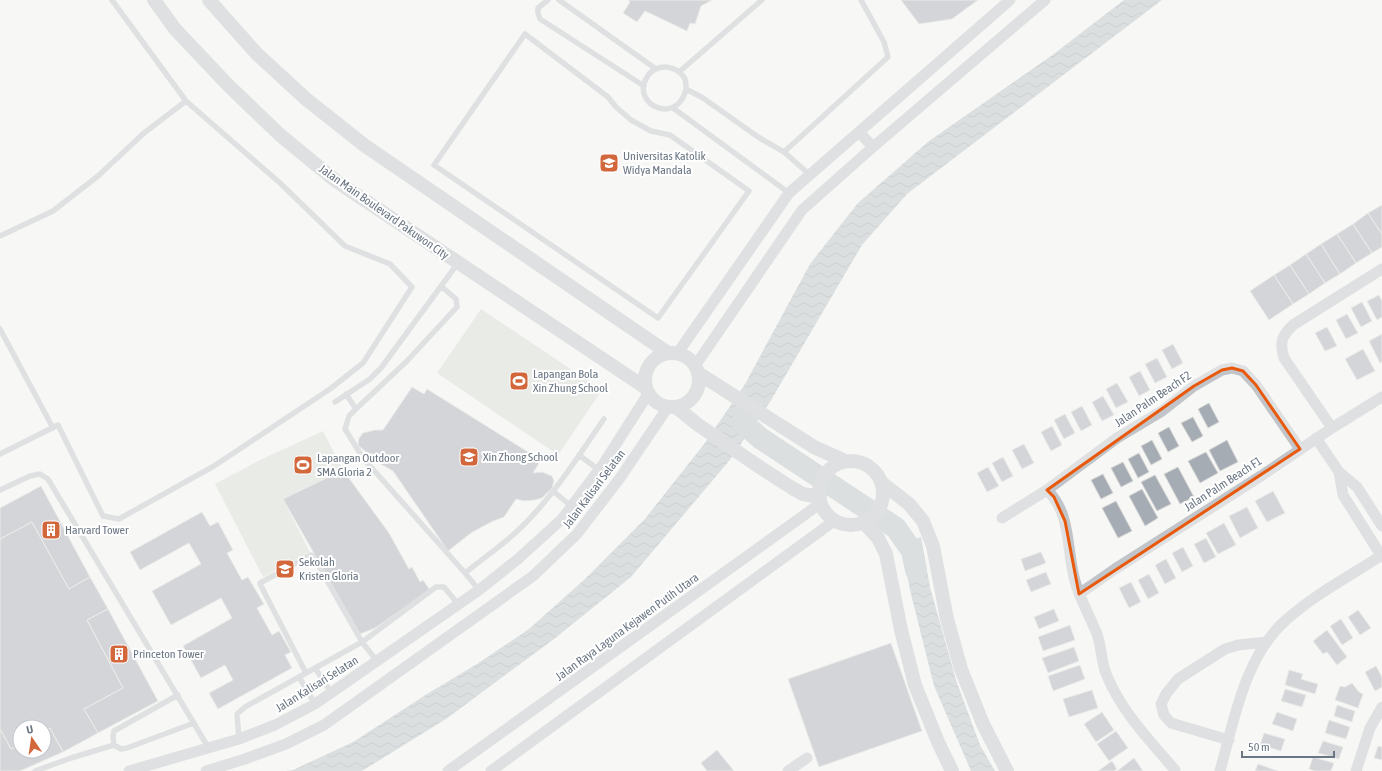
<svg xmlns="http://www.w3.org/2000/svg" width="1382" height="771" viewBox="0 0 1382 771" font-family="'Asap Condensed',sans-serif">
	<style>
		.garden { fill: #d7dcd5 }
		.water { fill: url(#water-waves) }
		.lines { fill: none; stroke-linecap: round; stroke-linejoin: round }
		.river { stroke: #b8c1c6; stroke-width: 22 }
		.building { fill: #a6acb3; stroke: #d9d9d8 }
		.service { stroke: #c1c4c8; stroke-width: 5.5 }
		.minor { stroke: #c1c4c8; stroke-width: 11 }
		.tertiary { stroke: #c1c4c8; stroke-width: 14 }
		.marked { fill: none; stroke: #e8590c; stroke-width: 3; stroke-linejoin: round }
		.labels { text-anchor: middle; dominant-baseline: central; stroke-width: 4; stroke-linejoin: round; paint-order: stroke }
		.poi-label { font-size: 12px; fill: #6a7683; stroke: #fff; text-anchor: start }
		.street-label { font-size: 12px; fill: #6a7683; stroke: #fff }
	</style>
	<defs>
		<pattern id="water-waves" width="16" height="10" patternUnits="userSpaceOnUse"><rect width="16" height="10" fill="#b8c1c6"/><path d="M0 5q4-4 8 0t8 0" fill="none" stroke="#9aa1a6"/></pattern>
	</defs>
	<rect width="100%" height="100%" fill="#f7f8f5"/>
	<path class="garden" d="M481,309L602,390L558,455L437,373Z
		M323,431L343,470L283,499L310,552L263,577L215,484L262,459Z"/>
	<path class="water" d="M1124,0H1162L907,194L862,245L770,402L729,461L631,577L554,639L446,719L362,771H286L293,770L353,742L427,694L477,664L529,629L585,579L644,520L705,443L745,384L810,264L858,203L929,141L1051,56Z
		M921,537L930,587L956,680L980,745L995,771H971L934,686L910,590L901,544Z"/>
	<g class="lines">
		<path class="river" d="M742,422L760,438L896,528L912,551L916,570"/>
	</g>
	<path class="building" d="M628,0H712L701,6L695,24L690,23L687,31L645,11L637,22L623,13L630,2Z
		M901,0H978L952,19L919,24Z
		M1382,205V234L1368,213Z
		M1368,213L1382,234V247L1372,253L1353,224Z
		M1353,224L1372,253L1356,263L1337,234Z
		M1337,234L1356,263L1340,274L1321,244Z
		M1321,244L1340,274L1325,283L1306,254Z
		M1306,254L1325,283L1309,294L1290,265Z
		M1290,265L1309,294L1293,304L1274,275Z
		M1274,275L1293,304L1269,320L1250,291Z
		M1379,295L1382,301V317L1377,320L1367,301Z
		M1362,302L1372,321L1361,327L1351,308Z
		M1347,314L1358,333L1346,339L1336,320Z
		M1327,327L1337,346L1325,351L1315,333Z
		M1382,334V362L1380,363L1369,341Z
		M1173,344L1183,363L1172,369L1162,350Z
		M1363,349L1375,371L1357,380L1345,359Z
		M1157,358L1167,377L1155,383L1145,364Z
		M1140,371L1150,390L1139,396L1129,377Z
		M1117,383L1128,402L1116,408L1106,389Z
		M412,387L424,394L427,389L541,460L533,473L542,472L552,476L554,481L552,488L542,498L535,500L524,501L516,499L504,517L491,522L471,533L448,551L393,471L375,461L378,456L366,452L359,446L358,444L359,438L363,433L375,430H383Z
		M1103,396L1114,415L1102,421L1092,402Z
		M1209,403L1219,422L1208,428L1198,409Z
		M1082,406L1092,425L1081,431L1071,412Z
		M1065,414L1075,433L1064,439L1054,420Z
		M1193,417L1203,436L1192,442L1181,423Z
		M1052,426L1062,445L1051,451L1041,432Z
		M1169,427L1179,446L1168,452L1158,433Z
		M1152,440L1162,459L1151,465L1141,446Z
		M1227,440L1238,462L1220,471L1209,450Z
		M1024,444L1034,463L1022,469L1012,450Z
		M1206,452L1218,473L1200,483L1188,461Z
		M1139,453L1149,472L1138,478L1128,459Z
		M1003,457L1013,476L1002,482L992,463Z
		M1123,462L1133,481L1121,487L1111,468Z
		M988,467L999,486L987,492L977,473Z
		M1178,467L1194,497L1180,504L1164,474Z
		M343,470L389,533L409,569L412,567L420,582L423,580L430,590L375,628L360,634L283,499Z
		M1103,474L1113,493L1101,499L1091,480Z
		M1155,475L1171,504L1157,511L1141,482Z
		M41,486L90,577L69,589L32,522L0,539V508Z
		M1142,489L1158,518L1145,526L1129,496Z
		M1273,491L1285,513L1267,522L1255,501Z
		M1116,501L1132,531L1118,538L1102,508Z
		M1247,507L1258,528L1240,538L1229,516Z
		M202,512L210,526L218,522L233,550L227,553L242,580L248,577L264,604L257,608L272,635L279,631L291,652L285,655L292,668L218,709L209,693L233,680L225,665L201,678L183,646L232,618L221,598L171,625L152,591L201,564L189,543L140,570L130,552Z
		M32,522L69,589L90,577L108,609L87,620L123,688L84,709L98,733L63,752L50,728L44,731V727H20V744L11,749L0,729V539Z
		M1224,523L1236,545L1218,554L1206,533Z
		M1206,538L1216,557L1204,563L1194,544Z
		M1183,547L1193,566L1182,572L1172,553Z
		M1041,552L1046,563L1025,571L1021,559Z
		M1166,559L1176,578L1165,584L1155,565Z
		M1046,572L1051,584L1031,592L1026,580Z
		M1149,574L1159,593L1148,599L1138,580Z
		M1131,582L1141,602L1129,608L1119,588Z
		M108,609L158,701L98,733L84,709L123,688L87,620Z
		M1054,609L1059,621L1039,629L1034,617Z
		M1358,610L1371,628L1360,635L1348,617Z
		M1341,619L1353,638L1342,645L1330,626Z
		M1070,625L1075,640L1043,651L1038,637Z
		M1327,630L1347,657L1337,665L1327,652L1323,654L1313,641Z
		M891,643L922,731L819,767L788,679Z
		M1074,647L1079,661L1048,673L1042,658Z
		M1080,665L1085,679L1053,691L1048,676Z
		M1376,666L1382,677V687L1375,691L1365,672Z
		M1289,670L1303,674L1301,679L1318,684L1315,694L1285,685Z
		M1352,683L1359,692L1363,694L1358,708L1335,700L1340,686L1345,687Z
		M1285,689L1306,695L1302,707L1281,701Z
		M1092,690L1098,708L1069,717L1063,699Z
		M1337,705L1355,711L1352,722L1334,716Z
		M1102,712L1114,730L1096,742L1084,724Z
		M1277,712L1297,719L1293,731L1272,724Z
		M1329,720L1350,727L1346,739L1325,733Z
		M50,728L63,752L20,771H0V729L11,749L20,744V751H44V731Z
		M1116,731L1128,748L1109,761L1097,744Z
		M1264,733L1285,739L1281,751L1260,745Z
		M1323,741L1343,747L1339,759L1318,753Z
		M1378,746L1382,747V760L1374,758Z
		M717,750L734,771H707L701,763Z
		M1313,757L1334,763L1331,771H1315L1309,769Z
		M1134,758L1143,771H1117Z
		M1112,761L1117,769L1114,771H1098Z
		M1258,764L1278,771H1255Z"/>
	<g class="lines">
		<path class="service" d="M548,0L538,8V13L540,19L644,86
			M559,0L656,69
			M525,34L608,97L616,107L631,120L651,131L670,135L749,191L658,318L434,165Z
			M679,72L762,0
			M686,89C678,126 630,105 647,77C649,74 652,70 656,69C666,64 680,69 685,79C686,82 686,86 686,89L703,98L758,137L784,152L810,175
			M673,108L789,193
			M784,152L888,57L884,42L861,0
			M0,236L53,211L98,176L144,133L186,101
			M441,286L456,299L457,307L407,361L356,409L349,416L345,429L363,458L465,573C481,560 498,548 513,535C550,502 576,459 604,419
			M0,329L53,428
			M346,394L356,409
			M335,402L370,379L381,368L458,263
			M0,454L58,425L103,516L119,519L214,466L330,389L363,363L412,287L390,264L345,246L280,183L186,101L112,0
			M579,455L599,470
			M0,490L30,476L40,474L48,479L208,747
			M553,491L571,506
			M465,573L479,590
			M315,668L331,692
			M306,673L260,584V583L311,555L313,556L362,642L377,661
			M299,677L315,704
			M239,739L237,714L245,707L362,642L436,587H444L458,604
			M114,745L113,736L114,731L178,695
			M35,771L71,758L114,745L121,749L127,748L194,723"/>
		<path class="minor" d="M859,132L873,147
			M677,354L789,193L1010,0
			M695,366L802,210L873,147L1045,0
			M1332,428L1284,358C1279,342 1282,336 1293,325L1382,269
			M1316,438L1339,472
			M1047,490C1072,514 1066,550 1075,581C1080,600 1090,616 1097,634C1102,648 1101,663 1107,676C1122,712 1150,741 1175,770
			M1002,518L1047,490L1117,438L1162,411L1194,386L1222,370L1232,368L1243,371L1256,385L1300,449
			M1382,526L1357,487L1339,472L1343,495L1382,557
			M1079,594L1115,569L1261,476L1332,428L1382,397
			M1229,740L1171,723L1164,715L1161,704L1166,694L1178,679L1225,649L1238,645L1267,642
			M129,771L239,739L275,725L315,704L479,590L518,559L562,519L604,463L648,394
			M206,771L245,759L286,744L324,725L533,576L577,534L620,478L668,407
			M448,771L821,503
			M491,771L834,521
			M788,771L807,758
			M1220,771C1234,720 1245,656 1286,620C1315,594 1350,576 1382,555
			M1356,771L1370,728L1382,707"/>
		<path class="tertiary" d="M154,0L175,29L228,85L280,135L336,181L646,388
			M209,0L257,54L306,99L364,145L668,353
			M645 380a27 27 0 1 1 54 0a27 27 0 1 1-54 0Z
			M698,373L814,447L845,461
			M676,407L697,424L755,464L792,488L803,494L820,497
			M819 493a32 32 0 1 1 64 0a32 32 0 1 1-64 0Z
			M882,483L909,504L923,521L933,546L947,619L961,669L983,724L1007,771
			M864,523L878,538L886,554L901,630L915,685L938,742L952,771"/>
	</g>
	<path d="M0 0H1382V771H0ZM1232,368L1243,371L1256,385L1300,449L1079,594L1065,521L1054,497L1047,490L1194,386L1222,370Z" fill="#f7f8f5" fill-opacity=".55" fill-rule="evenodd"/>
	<path class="marked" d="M1232,368L1243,371L1256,385L1300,449L1079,594L1065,521L1054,497L1047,490L1194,386L1222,370Z"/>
	<defs>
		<g id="university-square" transform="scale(1)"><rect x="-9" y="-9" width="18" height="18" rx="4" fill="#d2673b" stroke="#fff"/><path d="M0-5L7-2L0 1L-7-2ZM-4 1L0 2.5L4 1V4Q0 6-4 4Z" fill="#fff"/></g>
		<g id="stadium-square" transform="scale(1)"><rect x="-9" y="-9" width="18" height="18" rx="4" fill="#d2673b" stroke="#fff"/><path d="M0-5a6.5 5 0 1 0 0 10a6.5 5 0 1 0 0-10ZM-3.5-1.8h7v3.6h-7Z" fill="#fff"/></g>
		<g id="school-square" transform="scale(1)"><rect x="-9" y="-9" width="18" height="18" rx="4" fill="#d2673b" stroke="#fff"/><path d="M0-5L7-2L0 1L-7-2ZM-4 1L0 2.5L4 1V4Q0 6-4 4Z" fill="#fff"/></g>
		<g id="building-square" transform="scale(1)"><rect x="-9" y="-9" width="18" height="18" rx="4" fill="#d2673b" stroke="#fff"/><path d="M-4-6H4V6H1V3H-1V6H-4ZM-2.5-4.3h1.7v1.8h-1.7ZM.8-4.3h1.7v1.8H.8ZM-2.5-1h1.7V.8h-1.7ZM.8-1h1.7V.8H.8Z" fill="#fff"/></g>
	</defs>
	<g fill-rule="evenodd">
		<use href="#university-square" x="609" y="163"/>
		<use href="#stadium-square" x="519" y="381"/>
		<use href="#school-square" x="469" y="457"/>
		<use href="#stadium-square" x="303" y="465"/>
		<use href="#building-square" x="51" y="530"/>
		<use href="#school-square" x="285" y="569"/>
		<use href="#building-square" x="119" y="654"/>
	</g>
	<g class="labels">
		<g class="poi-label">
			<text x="623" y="156">Universitas Katolik<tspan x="623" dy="14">Widya Mandala</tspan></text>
			<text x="533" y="374">Lapangan Bola<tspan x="533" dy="14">Xin Zhung School</tspan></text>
			<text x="483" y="457">Xin Zhong School</text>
			<text x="317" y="458">Lapangan Outdoor<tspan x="317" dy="14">SMA Gloria 2</tspan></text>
			<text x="65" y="530">Harvard Tower</text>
			<text x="299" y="562">Sekolah<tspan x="299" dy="14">Kristen Gloria</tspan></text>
			<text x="133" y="654">Princeton Tower</text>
		</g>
		<g class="street-label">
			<text transform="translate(384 212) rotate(35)">Jalan Main Boulevard Pakuwon City</text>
			<text transform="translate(1153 399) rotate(-34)">Jalan Palm Beach F2</text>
			<text transform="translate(1223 484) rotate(-33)">Jalan Palm Beach F1</text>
			<text transform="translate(594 489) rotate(-53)">Jalan Kalisari Selatan</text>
			<text transform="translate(627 627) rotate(-36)">Jalan Raya Laguna Kejawen Putih Utara</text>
			<text transform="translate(317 684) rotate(-32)">Jalan Kalisari Selatan</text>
		</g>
	</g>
	<g transform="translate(32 739) rotate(347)"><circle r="19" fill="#ffffff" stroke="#c3c8cd"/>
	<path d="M0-3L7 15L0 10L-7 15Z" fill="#d2673b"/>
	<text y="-6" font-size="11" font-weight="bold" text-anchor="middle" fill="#6a7683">U</text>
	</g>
	<path d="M1242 751v6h92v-6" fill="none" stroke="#6a7683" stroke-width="2"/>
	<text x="1248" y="751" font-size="12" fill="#6a7683" stroke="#ffffff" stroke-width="3" paint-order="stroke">50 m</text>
</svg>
